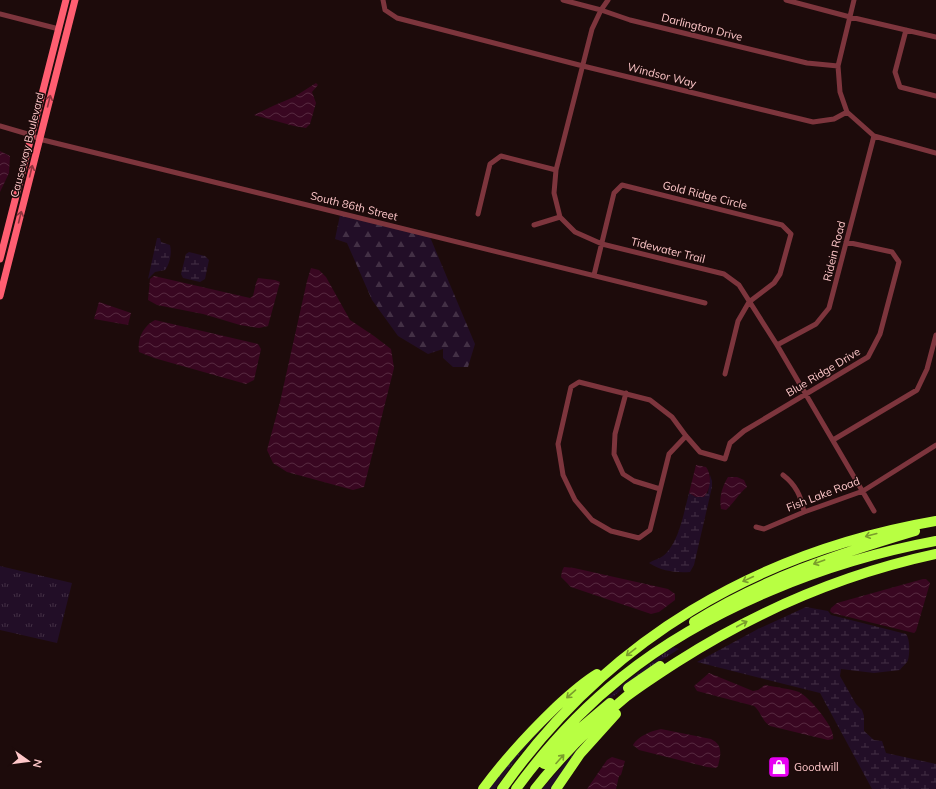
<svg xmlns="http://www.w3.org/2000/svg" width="936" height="789" viewBox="0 0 936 789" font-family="Mulish,sans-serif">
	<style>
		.grass { fill: url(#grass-tufts) }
		.forest { fill: url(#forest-firs) }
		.wetland { fill: url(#wetland-marsh) }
		.water { fill: url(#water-waves) }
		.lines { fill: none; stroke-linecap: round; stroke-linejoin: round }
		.minor { stroke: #7d353d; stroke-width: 5 }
		.secondary { stroke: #ff5e71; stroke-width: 7 }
		.motorway { stroke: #b8ff42; stroke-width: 10 }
		.oneway { stroke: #8e343e }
		.oneway2 { stroke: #7a9d2c }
		.labels { text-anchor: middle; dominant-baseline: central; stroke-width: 3; stroke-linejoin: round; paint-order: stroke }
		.street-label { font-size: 11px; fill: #ffc7c9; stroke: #1d0b0b }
		.poi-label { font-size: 11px; fill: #ffc7c9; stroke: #1d0b0b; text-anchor: start }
	</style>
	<defs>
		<pattern id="grass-tufts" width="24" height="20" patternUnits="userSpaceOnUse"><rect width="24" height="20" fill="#220e27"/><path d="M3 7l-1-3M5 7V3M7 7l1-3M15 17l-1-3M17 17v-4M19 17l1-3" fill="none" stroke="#433045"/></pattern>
		<pattern id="forest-firs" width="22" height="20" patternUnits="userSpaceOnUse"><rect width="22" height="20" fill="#220e27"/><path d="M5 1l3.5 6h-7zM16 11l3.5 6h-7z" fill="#433045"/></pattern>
		<pattern id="wetland-marsh" width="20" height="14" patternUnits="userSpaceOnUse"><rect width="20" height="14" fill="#220e27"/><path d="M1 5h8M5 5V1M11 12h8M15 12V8" fill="none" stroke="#433045"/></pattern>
		<pattern id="water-waves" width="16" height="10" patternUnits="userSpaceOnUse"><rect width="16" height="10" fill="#390721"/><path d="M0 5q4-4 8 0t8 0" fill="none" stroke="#572a40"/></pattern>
	</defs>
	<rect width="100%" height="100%" fill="#1d0b0b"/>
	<path class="grass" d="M0,566L72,583L57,643L0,630Z
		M673,647L679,649L648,669L587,717H586L628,680Z
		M556,713L518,756L495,789H485Z
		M580,746L583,748L553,789H542Z"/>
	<path class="forest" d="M340,215L430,237L475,344L468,367H453L443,358V349L428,354L398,336L372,300L347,243L335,239Z"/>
	<path class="wetland" d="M157,238H160L161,242L170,245C172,252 170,264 165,270L155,272L148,279Z
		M189,252L205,256L209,260L205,279L200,282L183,278L181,274L186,254Z
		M710,475L712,481V487L694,565L690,572C676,573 661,571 649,563C653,560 659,559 663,556C679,544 684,511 689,493L696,497L708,493Z
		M806,607L828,611L831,615L906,634C910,639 910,653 908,660C907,663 902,667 900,670L874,673L841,669L840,676L856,704L862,710L864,716V731L874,740L882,741L886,753L936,764V789H872L820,693L697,662L758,629Z"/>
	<path class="water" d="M316,83L318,85L312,92L316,103L310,124L306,128L294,126L254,115L275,105L294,97Z
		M0,151L10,156L9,173L0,192Z
		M311,268L319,270L326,277L350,320L374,336L391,349L394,368L364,487L353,490L287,472L273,463L267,450L280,402L307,281Z
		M154,276L250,298L253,296L256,283L258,278L275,280L280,282L268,326L259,328L240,325L203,314L157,305L148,300L150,279Z
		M99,302L131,313L128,325L94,319Z
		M155,320L258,344L261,349L254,380L246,384L154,358L139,352C137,339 143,326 155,320Z
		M696,465L706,467C712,475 711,489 704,497H696L689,493Z
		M728,477H737L744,480L747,487C739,493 734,503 726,510L721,509C719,497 722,487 728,477Z
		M564,567L574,568L668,589L675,594V600L659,612L651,614L571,587L561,577L562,571Z
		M923,579H926L930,583L916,631L914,633L832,613L830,611L831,608L837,603Z
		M709,673L753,691L758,690L765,685C774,687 792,689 799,692C809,697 836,728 833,739L828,740L770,726C762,721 761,712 754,706L697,691L694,686Z
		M661,729L711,739C723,745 721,754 718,766L716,768L707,767L639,750L633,745C638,736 651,731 661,729Z
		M612,757L625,761L621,775L619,776L616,789H587L607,760Z"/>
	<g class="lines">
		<path class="minor" d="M383,0L385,10L397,18L583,66L813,122L834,119L847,112
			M563,0L601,10L630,20L807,63L838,66
			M608,0L601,10L592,29L556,170L554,193L560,217L575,232L602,244L724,274L739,285L777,345L874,511
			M786,0L850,17L936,37
			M854,0L838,66L840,92L847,112L874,136L936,153
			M0,14L59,29
			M906,30L895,72L900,87L936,96
			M0,126L31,135L39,139L705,303
			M478,214L490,164L501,156L556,170
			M534,225L560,217
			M594,275L614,193L622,185L782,225L791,234L780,274L774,283L749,302L738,321L725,374
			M777,345L816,324L829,308L874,136
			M626,393L615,434L614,454L623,474L634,481L660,489
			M686,436L669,454L650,530L639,538L611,531L592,520L575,500L563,475L558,444L571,387L579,382L650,400L672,417L686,436L700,452L725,459L730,443L744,431L868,357L880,334L899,262L892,252L846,242
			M833,440L917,390L927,369L936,335
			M783,475C796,485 801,496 804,512
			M756,527L764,529L804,512L863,491L936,445"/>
		<path class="secondary" d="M0,259L66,0
			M0,296L75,0"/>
		<path class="motorway" d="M694,622C762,579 838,554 915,531
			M628,688L660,666
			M544,764L577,731L610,703
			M483,789C505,759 530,732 556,707C569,695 582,683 597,674
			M502,789C608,639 757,552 936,521
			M516,789C546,748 582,709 622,677C708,608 828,561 936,541
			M535,789C562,755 593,724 627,696C643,684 660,673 677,662C757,611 843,574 936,554
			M556,789L580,754L616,714"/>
	</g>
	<defs><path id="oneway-shaft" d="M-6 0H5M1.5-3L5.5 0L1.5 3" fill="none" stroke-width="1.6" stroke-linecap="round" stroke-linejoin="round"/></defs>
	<g class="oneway">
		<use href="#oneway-shaft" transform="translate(49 101) rotate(-76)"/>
		<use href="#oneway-shaft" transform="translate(31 171) rotate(-76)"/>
		<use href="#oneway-shaft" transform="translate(20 217) rotate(-76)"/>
	</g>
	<g class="oneway2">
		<use href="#oneway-shaft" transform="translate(871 535) rotate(165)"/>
		<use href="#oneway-shaft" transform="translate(819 562) rotate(160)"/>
		<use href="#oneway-shaft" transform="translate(748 579) rotate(155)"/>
		<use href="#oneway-shaft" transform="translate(742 624) rotate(-28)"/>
		<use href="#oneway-shaft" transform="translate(631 652) rotate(142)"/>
		<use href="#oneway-shaft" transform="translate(571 694) rotate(139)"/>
		<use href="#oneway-shaft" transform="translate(560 759) rotate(-48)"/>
	</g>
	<defs>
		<g id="shop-square" transform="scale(1.15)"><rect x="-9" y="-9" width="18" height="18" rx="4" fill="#e700f2" stroke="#1d0b0b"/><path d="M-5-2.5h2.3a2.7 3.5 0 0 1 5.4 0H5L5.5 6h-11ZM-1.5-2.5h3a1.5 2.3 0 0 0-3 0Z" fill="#fff"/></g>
	</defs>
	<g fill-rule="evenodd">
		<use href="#shop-square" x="779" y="767"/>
	</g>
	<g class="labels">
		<g class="street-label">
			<text transform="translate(702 27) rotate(14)">Darlington Drive</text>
			<text transform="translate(662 75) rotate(14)">Windsor Way</text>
			<text transform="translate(27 145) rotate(-76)">Causeway Boulevard</text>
			<text transform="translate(705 195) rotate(14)">Gold Ridge Circle</text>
			<text transform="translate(354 206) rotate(14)">South 86th Street</text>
			<text transform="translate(668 250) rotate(14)">Tidewater Trail</text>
			<text transform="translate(834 251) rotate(-76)">Ridein Road</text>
			<text transform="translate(823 372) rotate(-31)">Blue Ridge Drive</text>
			<text transform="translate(823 494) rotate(-21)">Fish Lake Road</text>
		</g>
		<g class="poi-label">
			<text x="794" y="767">Goodwill</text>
		</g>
	</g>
	<g transform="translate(28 761) rotate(104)" stroke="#1d0b0b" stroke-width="3" paint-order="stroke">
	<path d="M0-3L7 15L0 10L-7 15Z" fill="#ffc7c9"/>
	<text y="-6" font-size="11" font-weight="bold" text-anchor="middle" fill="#ffc7c9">N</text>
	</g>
</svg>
